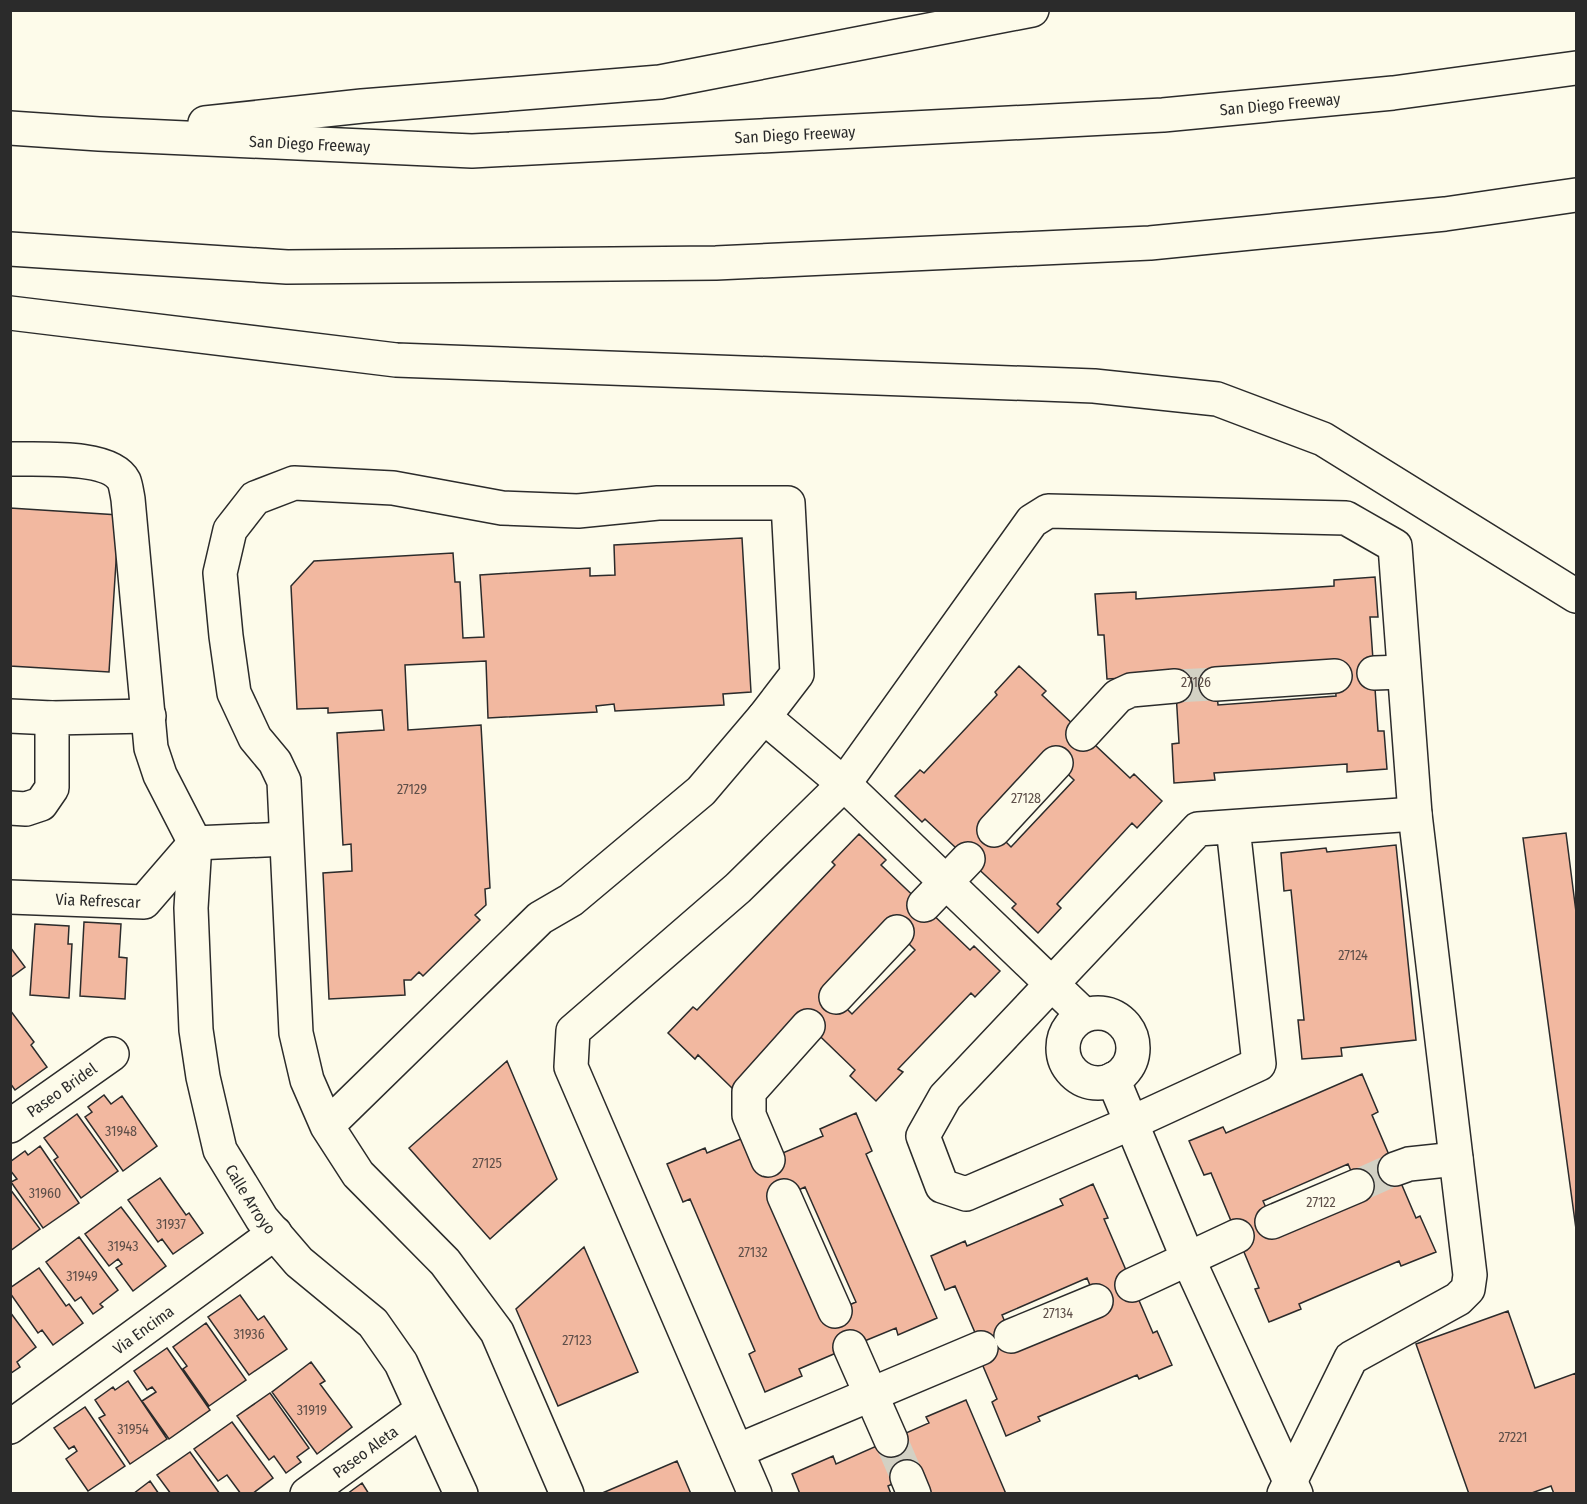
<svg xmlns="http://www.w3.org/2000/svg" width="1587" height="1504" viewBox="0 0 1587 1504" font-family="'Fira Sans Condensed',sans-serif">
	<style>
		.building { fill: #f2b8a0; stroke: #2b2b2b; stroke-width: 1.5; fill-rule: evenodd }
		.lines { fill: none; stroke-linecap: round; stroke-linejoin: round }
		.minor-tunnel { stroke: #d3d1c4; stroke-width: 33; stroke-dasharray: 33 16; stroke-linecap: butt }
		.minor-casing { stroke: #2b2b2b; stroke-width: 36 }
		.highway-casing { stroke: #2b2b2b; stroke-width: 36 }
		.minor { stroke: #fdfbea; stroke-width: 33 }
		.highway { stroke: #fdfbea; stroke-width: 33 }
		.labels { text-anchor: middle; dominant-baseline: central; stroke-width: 4.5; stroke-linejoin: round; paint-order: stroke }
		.number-label { font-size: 14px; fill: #5d4e48 }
		.street-label { font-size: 16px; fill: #2b2b2b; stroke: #fdfbea }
	</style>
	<rect width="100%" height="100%" fill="#fdfbea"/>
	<path class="building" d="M10,508L119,515L109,672L10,666Z
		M742,538L751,692L723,694L724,705L615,711L614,704L596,706L597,712L488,718L486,661L405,665L408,730L481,725L490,888L485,889L486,905L475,915L480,920L423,976L419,972L411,980H404L405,995L329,999L323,873L352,871L351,844L343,845L337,733L384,730L382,710L328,713V708L297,709L291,586L314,561L453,553L455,582H460L463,638L484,637L480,575L590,568V576L615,575L614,545Z
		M1375,577L1378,617H1370L1378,731H1384L1387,769L1347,772V764L1214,773L1215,780L1174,783L1172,744L1179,743L1175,675L1107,679L1104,635H1098L1095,594L1136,592V599L1334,586V580ZM1334,661L1336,696L1218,705L1215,669Z
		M1019,666L1046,691L1042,695L1130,778L1134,774L1162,801L1137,828L1132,823L1057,904L1061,908L1038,933L1012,908L1016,904L925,819L922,822L895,796L920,770L924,773L997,695L995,692ZM1048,755L1074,780L1011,847L985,821Z
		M1566,833L1576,912V1229L1523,838Z
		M859,834L886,860L881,865L970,950L974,946L1000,971L975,997L971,993L898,1069L903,1072L876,1101L850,1076L855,1070L800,1017L732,1088L698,1055L695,1059L668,1033L693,1007L697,1010L835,865L832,862ZM889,924L915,950L852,1014L826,988Z
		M1396,845L1416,1040L1341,1048L1342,1056L1302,1059L1298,1020H1304L1291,890L1284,891L1281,853L1326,848L1327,852Z
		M84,922L121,924L119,957L127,958L125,999L80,996Z
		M35,924L69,926L68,944H72L69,998L30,995Z
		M10,947L25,967L10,978Z
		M10,1010L34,1042L31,1045L47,1067L15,1090L10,1083Z
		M507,1061L557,1179L490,1239L409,1148Z
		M1362,1074L1378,1112L1372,1115L1416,1218L1420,1216L1436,1252L1401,1266L1399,1261L1299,1304L1301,1309L1269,1322L1255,1289L1259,1288L1211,1173L1204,1175L1189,1141L1223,1127L1226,1133ZM1348,1164L1363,1199L1278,1235L1263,1201Z
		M104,1095L111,1104L122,1096L157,1146L123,1171L85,1117L92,1112L88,1107Z
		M856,1113L872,1151L866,1154L937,1318L898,1335L896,1328L850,1347L799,1369L802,1376L765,1392L749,1354L755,1351L690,1199L683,1202L667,1164L705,1148L707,1153L748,1136L759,1163L823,1136L820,1129ZM805,1187L856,1302L821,1317L772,1202Z
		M77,1114L118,1171L81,1198L54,1160L58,1157L44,1138Z
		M40,1146L79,1203L43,1228L11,1182L17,1179L10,1170V1162L25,1151L28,1155Z
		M160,1178L186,1215L189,1213L203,1233L173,1254L162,1239L158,1242L128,1200Z
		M1093,1184L1108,1218L1104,1219L1153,1333L1157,1331L1172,1365L1139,1379L1137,1375L1038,1417L1040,1421L1006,1436L992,1402L997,1399L980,1359L985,1356L955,1286L945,1290L931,1256L965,1241L967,1246L1063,1205L1060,1199ZM1087,1278L1101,1312L1016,1348L1002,1315Z
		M10,1189L40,1229L10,1251Z
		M121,1207L166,1266L133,1291L116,1268L122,1264L118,1259L109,1266L85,1234Z
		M79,1237L118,1290L100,1304L103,1307L93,1314L81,1297L75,1301L46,1262Z
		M584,1247L638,1372L558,1406L516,1309Z
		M39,1268L66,1306L69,1304L83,1323L53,1345L42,1330L38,1333L10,1293V1288Z
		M240,1295L258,1320L264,1316L287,1349L249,1375L208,1317Z
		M1508,1311L1535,1388L1576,1373V1494H1554L1551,1486L1529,1494H1469L1416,1344Z
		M10,1312L36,1347L17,1362L20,1367L11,1373Z
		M206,1323L246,1380L209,1406L183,1369L187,1366L173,1347Z
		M167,1348L210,1410L169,1439L142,1401L156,1392L152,1387L147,1390L134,1371Z
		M311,1362L325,1381L320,1384L352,1427L317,1454L272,1392Z
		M128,1381L167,1439L130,1464L99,1418L105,1415L95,1400L113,1387L115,1390Z
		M270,1393L309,1448L297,1457L301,1462L286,1473L274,1456L269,1460L237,1416Z
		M966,1400L1006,1494H929L919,1472L888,1486L891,1494H800L792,1474L833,1456L836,1464L929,1423L926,1417Z
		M85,1407L125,1466L88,1491L66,1459L77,1451L74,1446L69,1449L54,1428Z
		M232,1422L273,1478L252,1494H241L227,1475L218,1481L194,1449Z
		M190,1452L220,1494H171L157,1475Z
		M677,1461L691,1494H600Z
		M150,1481L159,1494H133Z
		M362,1483L369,1494H347Z"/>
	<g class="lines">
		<path class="minor-tunnel" d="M1175,686L1216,684
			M1357,1186L1395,1169
			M891,1440L907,1477"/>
		<g class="minor-casing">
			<g id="minor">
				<path id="s1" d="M10,459C37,460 110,454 124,481C126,486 127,494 128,499L151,748L160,775L195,843L191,908L196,1030L203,1077L220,1150L262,1219L299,1262L373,1323L401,1363L461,1494"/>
				<path d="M1374,673L1404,672"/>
				<path d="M1216,684L1335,676"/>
				<path d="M10,716L52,718"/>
				<path d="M764,717L844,784L1084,1015"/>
				<path d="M1083,734L1118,696L1131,690L1175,686"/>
				<path d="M10,808L26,809L41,804L52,788V718L149,716"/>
				<path d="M1233,827L1259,1064L1131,1123L966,1194L942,1186L923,1136L945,1097L1198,829L1415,814"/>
				<path d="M994,830L1056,763"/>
				<path d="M195,843L286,839"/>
				<path id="s2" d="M10,897L144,902L195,843"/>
				<path d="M924,905L968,859"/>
				<path d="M836,997L897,932"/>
				<circle cx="1098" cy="1048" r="35"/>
				<path d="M1113,1079L1188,1259L1296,1494"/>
				<path id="s3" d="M10,1126L112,1054"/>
				<path d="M327,1126L540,918L571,900L701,791L764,717L797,674L788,503H658L578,511L502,508L393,488L294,483L255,498L230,530L220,573L226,636L234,693L255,738L275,762L284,781L296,1033L307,1080L327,1126L358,1174L445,1262L497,1332L567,1494"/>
				<path d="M768,1160L749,1115V1092L808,1026"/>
				<path d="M1395,1169L1409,1164L1456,1159"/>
				<path d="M784,1196L835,1311"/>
				<path d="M1272,1222L1357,1186"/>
				<path d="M1132,1285L1237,1236"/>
				<path d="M1011,1336L1096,1301"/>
				<path d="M850,1347L891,1440"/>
				<path id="s4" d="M10,1427L275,1233"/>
				<path d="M737,1451L981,1348"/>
				<path d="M907,1477L914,1494"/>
				<path id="s5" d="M307,1494L422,1410"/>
				<path d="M755,1494L571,1067L573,1031L738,888L844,784L1032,521L1048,511L1346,518L1395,546L1415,814L1470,1275L1468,1289L1458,1299L1351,1358L1284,1494"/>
			</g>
		</g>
		<g class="highway-casing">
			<g id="highway">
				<path d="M205,123L362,106L660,82L1032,10"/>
				<path id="s6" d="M10,128L99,134L472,151L1163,115L1393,93L1576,68"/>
				<path d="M10,249L287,267L716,263L1150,243L1445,214L1576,195"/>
				<path d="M10,313L396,360L1094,386L1217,399L1323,439L1576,596"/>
			</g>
		</g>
		<use href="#minor" class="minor"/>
		<use href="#highway" class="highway"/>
	</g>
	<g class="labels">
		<g class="number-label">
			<text x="1196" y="682">27126</text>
			<text x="412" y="789">27129</text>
			<text x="1026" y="798">27128</text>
			<text x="1353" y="955">27124</text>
			<text x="121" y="1131">31948</text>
			<text x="487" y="1163">27125</text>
			<text x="45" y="1193">31960</text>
			<text x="1321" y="1202">27122</text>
			<text x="171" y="1224">31937</text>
			<text x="123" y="1246">31943</text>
			<text x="753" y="1252">27132</text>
			<text x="82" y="1276">31949</text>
			<text x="1058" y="1313">27134</text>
			<text x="249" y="1334">31936</text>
			<text x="577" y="1340">27123</text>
			<text x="312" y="1410">31919</text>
			<text x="133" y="1429">31954</text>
			<text x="1513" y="1437">27221</text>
		</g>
		<g class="street-label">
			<text stroke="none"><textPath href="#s6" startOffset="1272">San Diego Freeway</textPath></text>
			<text stroke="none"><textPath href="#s6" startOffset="786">San Diego Freeway</textPath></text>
			<text stroke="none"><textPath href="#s6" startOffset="300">San Diego Freeway</textPath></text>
			<text stroke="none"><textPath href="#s2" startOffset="88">Via Refrescar</textPath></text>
			<text stroke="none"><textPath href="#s3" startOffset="63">Paseo Bridel</textPath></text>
			<text stroke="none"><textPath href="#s1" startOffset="861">Calle Arroyo</textPath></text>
			<text stroke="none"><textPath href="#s4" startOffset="165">Via Encima</textPath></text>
			<text stroke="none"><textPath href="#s5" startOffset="72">Paseo Aleta</textPath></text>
		</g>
	</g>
	<rect width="1587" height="1504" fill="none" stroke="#2b2b2b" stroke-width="24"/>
</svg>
